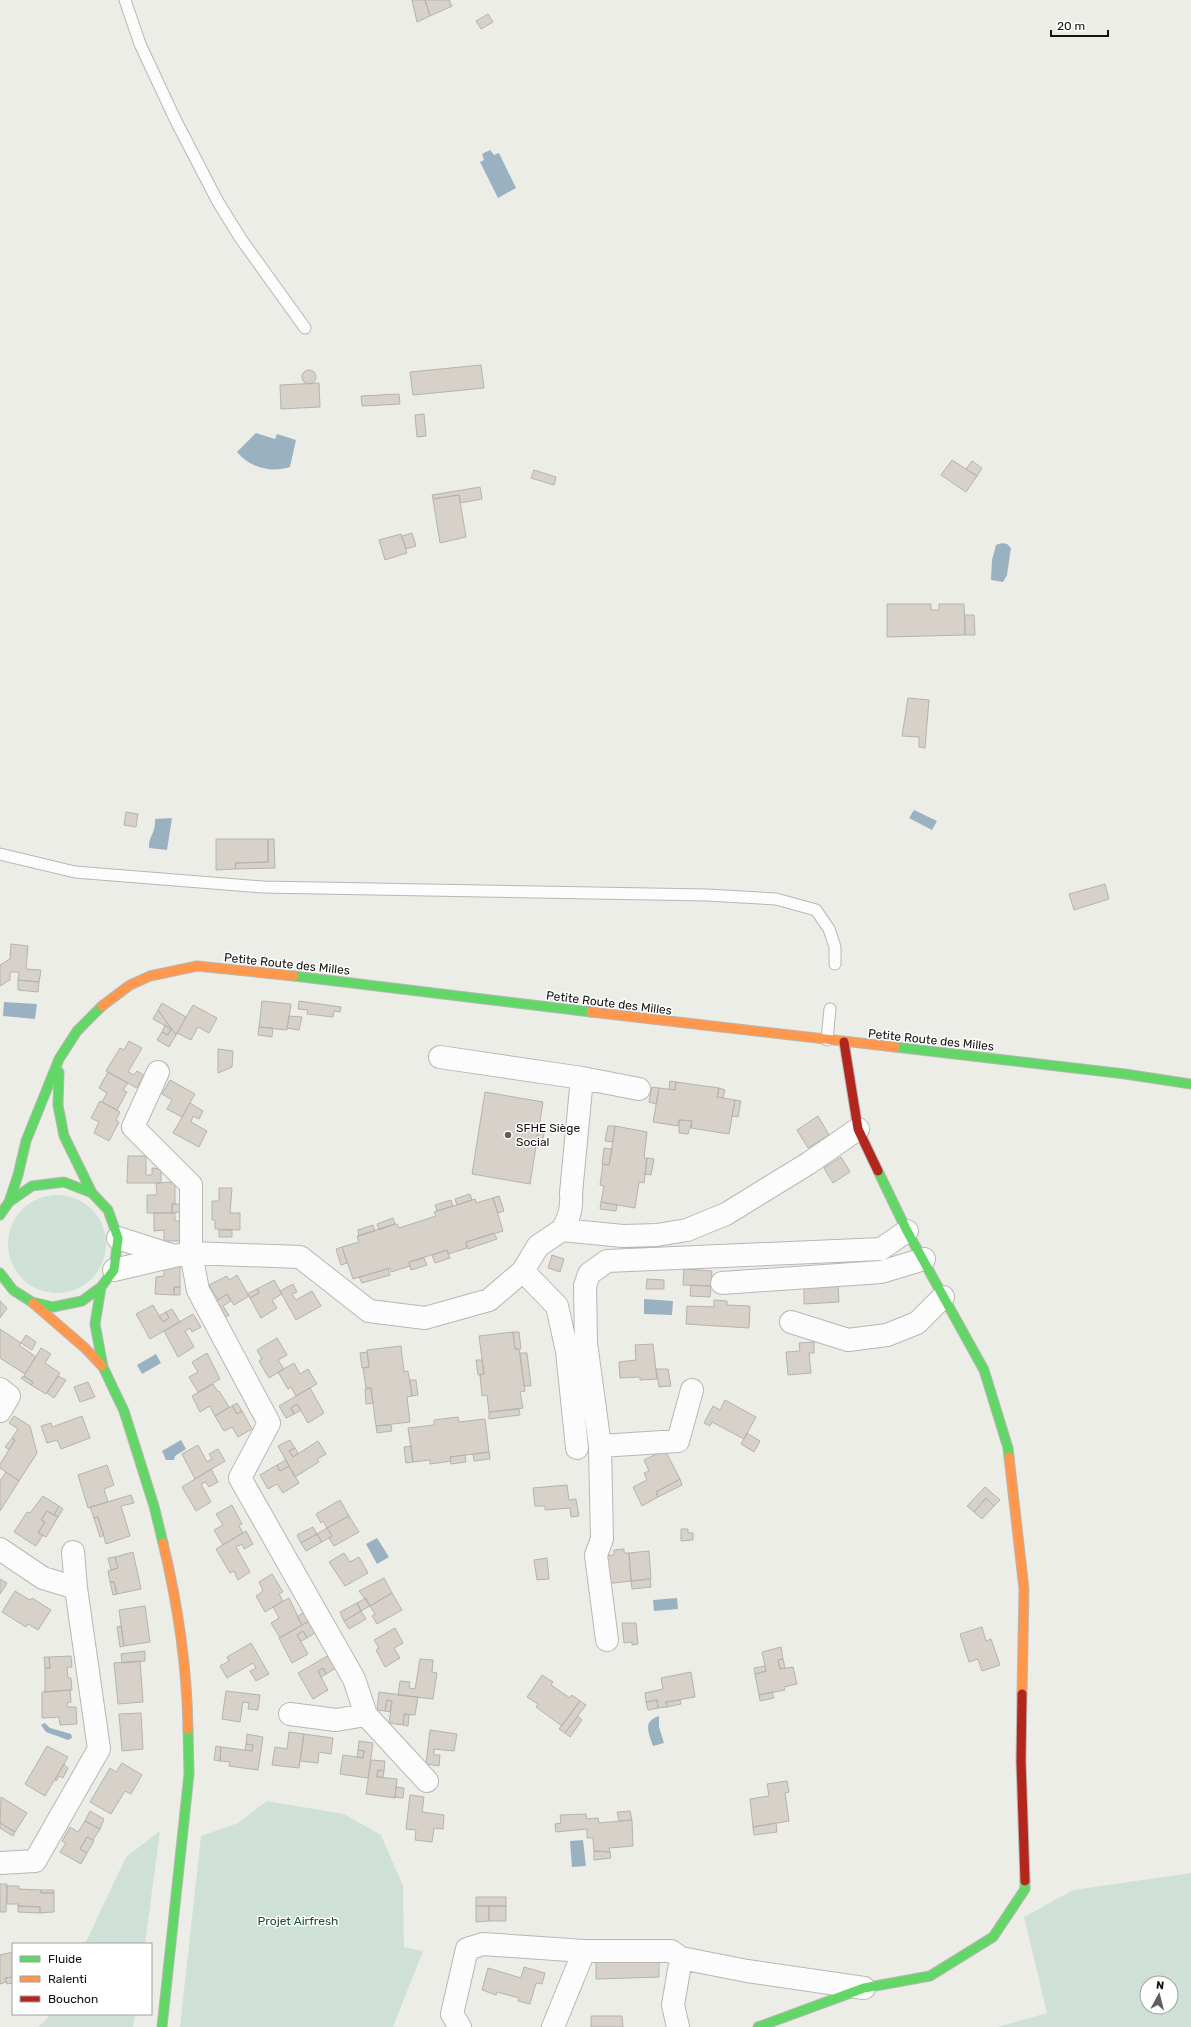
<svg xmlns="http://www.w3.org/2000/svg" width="1191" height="2027" viewBox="0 0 1191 2027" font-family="Rubik,sans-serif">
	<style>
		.green { fill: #cfe1d6; fill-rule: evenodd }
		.water { fill: #9ab1c2 }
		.building { fill: #d8d1ca; stroke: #b4b3af }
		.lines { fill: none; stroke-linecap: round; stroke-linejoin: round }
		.lane-casing { stroke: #b7b7b3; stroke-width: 13 }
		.street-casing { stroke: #b7b7b3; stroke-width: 24 }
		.fast-casing { stroke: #b7b7b3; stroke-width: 11 }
		.slow-casing { stroke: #b7b7b3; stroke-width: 11 }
		.jam-casing { stroke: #b7b7b3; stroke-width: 11 }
		.lane { stroke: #fcfcfc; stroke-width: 11 }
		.street { stroke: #fcfcfc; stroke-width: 22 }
		.fast { stroke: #63d668; stroke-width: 9 }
		.slow { stroke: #ff974d; stroke-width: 9 }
		.jam { stroke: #b3261e; stroke-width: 9 }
		.poi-dot { fill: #5f5f5b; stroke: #fff; stroke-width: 1.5 }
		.labels { text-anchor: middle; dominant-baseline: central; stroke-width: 3; stroke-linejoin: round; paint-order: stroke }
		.street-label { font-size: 12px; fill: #13120f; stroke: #fff }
		.poi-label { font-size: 12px; fill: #13120f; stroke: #fff; text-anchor: start }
		.park-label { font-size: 12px; fill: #174c36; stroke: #fff }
	</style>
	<rect width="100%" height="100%" fill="#edede8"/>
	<path class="green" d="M8 1244a49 49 0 1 1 98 0a49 49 0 1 1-98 0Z
		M267,1801L344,1814L381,1835L403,1886L404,1947L423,1951L393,2027H180L201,1836L238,1823Z
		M160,1831L145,1944H85L126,1857Z
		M1191,1873V2027H998L1047,2013L1024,1917L1073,1890ZM1147,1983H1171V2007H1147Z
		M50,2014H135L133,2027H38L46,2020Z"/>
	<path class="water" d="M490,150L494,155L499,153L516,188L498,198L480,162L484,160L482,154Z
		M256,433L275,439L277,434L296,440L290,467C272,473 250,468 237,452Z
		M1002,543L1007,544L1011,548L1007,575L1003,582L991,580L992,560L996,545Z
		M914,810L937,821L932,830L909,818Z
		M172,818L167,850L149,848C148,836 156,834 155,819Z
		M4,1002L37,1004L35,1019L3,1016Z
		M644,1299L673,1301L672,1315L644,1314Z
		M156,1354L161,1363L142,1374L137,1365Z
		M181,1440L186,1449L175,1456L174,1460H166L162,1451Z
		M377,1538L389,1557L377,1564L366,1544Z
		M677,1598L678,1609L654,1611L653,1600Z
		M659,1716V1727L664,1743L653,1746C649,1734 642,1721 659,1716Z
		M45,1723L50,1728L71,1734L72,1738L68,1740L46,1732L41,1725Z
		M583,1840L586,1866L572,1867L570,1841Z"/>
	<path class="building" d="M412,0H425L430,16L417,22Z
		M425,0H449L452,6L430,16Z
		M488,14L493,22L481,29L476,21Z
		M481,365L484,388L413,395L410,372Z
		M302 377a7 7 0 1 1 14 0a7 7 0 1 1-14 0Z
		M319,383L320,407L281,409L280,385Z
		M399,394L400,404L362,406L361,396Z
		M424,414L426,436L417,437L415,415Z
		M952,460L977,476L966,492L941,475Z
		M972,461L982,468L977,476L966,469Z
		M534,470L556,477L554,485L531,478Z
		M480,487L482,499L460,503L459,495L433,499L432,495Z
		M459,495L466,537L440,543L433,499Z
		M412,533L416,546L406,549L402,536Z
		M401,534L407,553L385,560L379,540Z
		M887,604H931V610H939V604H964L965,635L887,637Z
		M965,615H974L975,635H965Z
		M908,698L929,700L925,748L919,747V737L902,736Z
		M126,812L138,814L136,827L124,825Z
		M216,839H268V862L236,863L235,869L216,870Z
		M268,839H274L275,868L235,869L236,863L268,862Z
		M1105,884L1109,899L1074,910L1069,894Z
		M11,944L28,946L26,969L41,970L39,982L18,980L19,972H10V980L0,986V965L10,959Z
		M18,980L39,982L38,992L18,990Z
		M262,1001L291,1004L287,1030L259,1027Z
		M299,1001L341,1007L340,1012L334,1011L333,1017L307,1014L308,1010L298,1009Z
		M162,1003L186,1017L176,1035L158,1010Z
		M193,1005L217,1018L209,1033L198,1027L191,1040L177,1033Z
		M158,1010L176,1035L169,1047L157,1040L162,1032L168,1035L171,1029L153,1019Z
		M289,1016L302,1017L299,1030L287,1028Z
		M165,1025L171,1029L168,1035L162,1032Z
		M259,1027L273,1028L272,1037L258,1035Z
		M129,1041L142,1048L128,1072L134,1075L137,1071L144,1075L137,1088L106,1071L120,1048L124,1050Z
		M218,1049L233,1051L232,1067L218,1073Z
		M108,1072L128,1083L123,1090L127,1092L117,1110L102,1102L107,1093L99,1088Z
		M170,1080L195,1094L182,1117L167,1109L172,1100L162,1094Z
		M670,1081L676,1082L675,1090L669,1089Z
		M676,1082L719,1088L717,1097L735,1100L729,1134L691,1128L692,1121L679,1120L678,1126L653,1122L659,1088L675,1090Z
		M652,1087L659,1088L656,1104L649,1102Z
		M719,1088L725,1090L723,1098L717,1097Z
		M485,1092L543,1102L530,1184L472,1174Z
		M735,1100L741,1101L738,1117L732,1116Z
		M100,1101L120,1112L116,1120L119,1122L109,1141L94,1133L99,1122L91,1118Z
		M190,1103L203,1111L199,1119L193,1116L191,1122L207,1131L199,1147L173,1133Z
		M818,1116L829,1135L808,1148L797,1130Z
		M679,1120L692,1121L688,1134L679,1133Z
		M608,1126H615L613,1142L605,1141Z
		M615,1126L647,1132L644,1158H647L644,1183L639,1182L635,1208L601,1202L604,1186L600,1185L603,1164L609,1165Z
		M538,1128L545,1129L542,1143L536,1142Z
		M604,1148L612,1149L609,1165L602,1164Z
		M128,1156H146V1175H152V1168L161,1169V1183H127Z
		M841,1157L850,1172L833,1183L824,1168Z
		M647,1158L654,1159L651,1175L645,1174Z
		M175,1182V1204H172V1213H147V1195H157L156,1183Z
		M219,1188H232L230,1213H240V1230L215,1229V1220H212V1201H219Z
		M470,1194L472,1200L457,1205L455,1199Z
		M499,1196L504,1211L498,1213L493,1198Z
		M493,1198L503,1231L466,1242L467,1248L448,1254L447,1250L409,1262L410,1266L391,1272L390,1268L353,1279L342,1247L359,1242L357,1236L395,1224H397L399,1228L436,1216L434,1212L472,1200L475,1199L476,1203Z
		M451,1200L453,1206L437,1211L435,1205Z
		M601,1202L617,1205L616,1211L600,1209Z
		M172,1204H180V1212L172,1213Z
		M154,1213H175V1221H180V1241H164V1230L154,1231Z
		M393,1218L395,1224L379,1230L377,1224Z
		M373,1225L375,1231L359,1236L358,1230Z
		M219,1230H232V1237H219Z
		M494,1233L497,1239L468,1249L466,1242Z
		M342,1247L347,1263L341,1265L336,1249Z
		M447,1250L450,1258L435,1263L432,1255Z
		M552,1255L564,1259L560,1272L548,1268Z
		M424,1258L427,1265L411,1270L409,1262Z
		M164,1265H180V1287H174V1295L155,1294L156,1277L164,1276Z
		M388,1269L390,1275L362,1283L359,1277Z
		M684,1269L712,1271L711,1286L683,1285Z
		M237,1275L249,1296L234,1305L227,1294L218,1300L209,1285L227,1276L229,1280Z
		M647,1279L664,1280V1289H646Z
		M274,1280L282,1294L272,1300L277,1308L261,1318L250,1298L259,1293L257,1289Z
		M293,1284L297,1292L292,1294L296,1300L312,1291L321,1306L296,1320L280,1291Z
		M691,1285L711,1286L710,1297L690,1296Z
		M838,1285L839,1302L804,1304V1287Z
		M174,1287H180V1295H174Z
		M257,1289L259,1293L250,1298L247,1294Z
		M227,1294L231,1301L223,1306L229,1315L224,1318L215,1302Z
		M714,1300L727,1301V1305L750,1306L749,1328L686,1324L687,1306L714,1307Z
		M0,1301L7,1308L0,1318Z
		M153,1305L163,1322L169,1318L166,1312L172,1309L180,1322L150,1339L136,1314Z
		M166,1312L169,1318L163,1322L159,1316Z
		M193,1314L201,1327L192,1332L190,1328L185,1331L194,1347L178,1357L164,1331Z
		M0,1329L21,1343L19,1345L36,1357L25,1374L0,1358Z
		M513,1332L515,1349H519L525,1391L520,1392L523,1408L489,1412L487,1395L482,1396L480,1375L484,1374L479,1336Z
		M513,1332H519L521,1349H515Z
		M26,1335L36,1342L32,1350L21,1343Z
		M277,1338L287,1355L278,1360L284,1369L269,1378L259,1361L262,1359L257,1350Z
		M814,1342V1353H809L811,1373L788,1375L786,1352L800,1351L799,1343Z
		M653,1344L657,1379L640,1380V1377L620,1378L619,1362L636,1360L635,1345Z
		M401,1346L404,1372L408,1371L412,1396L407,1397L410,1422L376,1426L371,1388H366L363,1368L369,1367L367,1350Z
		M41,1348L51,1354L45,1363L60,1373L46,1394L31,1385L33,1382L24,1376Z
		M367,1352L369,1367L362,1368L360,1353Z
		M207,1353L220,1379L198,1392L189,1377L198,1372L192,1362Z
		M520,1353H527L531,1386H524Z
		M476,1360H482L484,1374L478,1375Z
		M294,1363L300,1374L308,1369L317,1384L296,1396L291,1387L288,1389L278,1372Z
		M656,1369H668L671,1386L659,1387Z
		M24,1376L33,1382L31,1385L21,1378Z
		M58,1376L66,1380L54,1398L47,1393Z
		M410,1380H416L418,1395L412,1396Z
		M88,1382L95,1397L80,1402L74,1387Z
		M213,1384L218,1392L219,1391L229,1407L215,1416L210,1406L200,1412L192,1396Z
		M310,1388L324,1413L308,1423L297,1404L291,1408L294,1414L286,1418L279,1406Z
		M371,1388L373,1403L366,1404L365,1389Z
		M725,1400L756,1417L744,1439L712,1422L710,1426L704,1423L713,1406L720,1410Z
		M237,1403L242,1411L237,1414L232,1406Z
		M297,1404L301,1410L294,1414L291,1408Z
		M232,1406L237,1414L242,1411L252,1429L238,1437L232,1427L224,1431L215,1416Z
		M519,1409L520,1415L489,1419V1412Z
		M14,1416L30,1426L37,1453L19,1481L0,1468V1464L15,1440L12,1438L18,1429L9,1423Z
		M82,1416L90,1438L61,1449L57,1440L47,1443L41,1426L51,1423L52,1427Z
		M458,1417L459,1422L485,1419L489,1452L450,1457L451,1461L430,1464V1460L413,1462L408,1428L434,1425V1420Z
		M391,1425L392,1431L377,1433L376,1426Z
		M747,1433L760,1441L754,1452L741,1444Z
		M12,1438L15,1440L9,1450L5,1447Z
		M290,1440L295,1448L289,1451L293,1457L318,1441L326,1454L317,1459L319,1462L295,1477L278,1446Z
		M198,1445L207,1462L212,1459L209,1454L218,1449L225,1461L195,1479L182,1454Z
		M411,1446L413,1462L406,1463L404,1447Z
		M295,1448L298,1453L293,1457L289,1451Z
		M665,1450L680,1479L656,1492L658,1497L642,1506L633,1487L647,1480L644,1473L649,1471L644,1460Z
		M489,1452L490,1459L474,1461L473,1454Z
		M465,1455L466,1462L451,1464L450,1457Z
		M286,1460L289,1466L280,1471L277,1465Z
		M107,1465L114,1485L104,1489L108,1502L88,1508L78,1475Z
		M277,1465L280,1471L289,1466L299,1483L283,1493L277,1484L268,1489L260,1475Z
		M211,1469L218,1482L209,1487L206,1482L201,1484L211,1502L196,1511L182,1487Z
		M6,1472L19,1481L0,1511V1481Z
		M680,1479L682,1485L658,1497L656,1492Z
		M567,1485L569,1500L576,1499L579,1516L571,1517L570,1508L545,1510V1506H535L533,1488Z
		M985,1487L1000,1500L994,1506L986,1498L974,1512L967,1506Z
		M131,1495L134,1503L121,1506L130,1536L106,1544L98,1517L94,1518L90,1507Z
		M43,1496L59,1506L54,1515L47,1511L41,1520L45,1522L38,1533L43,1535L36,1546L14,1532L27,1512L30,1513Z
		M986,1498L994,1506L982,1519L974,1512Z
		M340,1500L349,1516L327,1528L323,1521L321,1523L316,1514Z
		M232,1505L242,1524L239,1526L243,1533L223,1545L214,1530L223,1525L216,1514Z
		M59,1506L63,1509L58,1517L54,1515Z
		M47,1511L58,1517L46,1537L38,1533L45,1522L41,1520Z
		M349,1516L359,1532L334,1546L329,1538L332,1536L327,1528Z
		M98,1517L104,1535L100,1537L94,1518Z
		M313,1527L317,1534L301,1543L297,1535Z
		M327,1528L332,1536L322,1542L317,1534Z
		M681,1529H688V1533H693V1540L681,1541Z
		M246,1531L253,1544L244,1549L242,1544L236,1547L250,1572L238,1580L234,1571L230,1573L216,1549Z
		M317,1534L322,1542L306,1551L301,1543Z
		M624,1549V1553H629L631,1581L605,1584L601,1556L614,1555V1550Z
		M649,1551L651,1579L631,1581L629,1553Z
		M133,1552L141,1589L117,1594L114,1582H110L108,1571L118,1568L115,1557Z
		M344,1553L350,1562L359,1557L368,1573L345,1586L329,1562Z
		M115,1557L118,1568L111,1570L108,1558Z
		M547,1558L549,1579L537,1580L534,1560Z
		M272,1574L283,1592L279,1594L283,1601L265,1612L256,1596L263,1591L259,1582Z
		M384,1578L392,1593L370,1606L359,1591Z
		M0,1579L7,1583L0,1594Z
		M650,1579L651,1587L632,1589L631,1581Z
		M110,1582H114L117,1594L113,1595Z
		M15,1591L30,1600L32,1598L51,1610L38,1630L28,1624L26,1627L2,1612Z
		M392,1593L402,1610L377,1624L372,1616L375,1614L370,1606Z
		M289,1598L302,1625L280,1638L271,1623L279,1618L273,1607Z
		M366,1598L370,1606L361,1611L357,1603Z
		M357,1603L361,1611L344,1621L340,1612Z
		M145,1606L150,1642L124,1646L119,1610Z
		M361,1611L366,1619L349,1629L344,1621Z
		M304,1612L309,1621L302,1625L297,1617Z
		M309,1621L316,1632L307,1638L303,1631L297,1635L308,1654L292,1663L279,1638Z
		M622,1623H636L638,1644L632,1645V1642L624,1643Z
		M121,1626L124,1646L120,1647L117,1627Z
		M982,1627L986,1641L991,1639L1000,1665L982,1671L978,1659L969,1662L960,1634Z
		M395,1628L403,1643L394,1648L400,1658L385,1667L376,1650L379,1648L374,1640Z
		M303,1631L307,1638L301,1641L297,1635Z
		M251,1643L269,1674L256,1681L250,1671L256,1668L253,1663L227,1678L220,1666L229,1661L227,1657Z
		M781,1647L783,1659L778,1660L780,1669L793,1667L797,1684L784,1687L785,1690L759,1695L755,1674L766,1671L762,1652Z
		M145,1651V1661L122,1663L121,1654Z
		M329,1655L336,1668L326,1674L323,1668L318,1671L328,1690L313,1699L298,1673Z
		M71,1656L72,1667H67L68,1678H71L72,1690L45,1692V1668H50L49,1657Z
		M44,1657H49L50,1668H45Z
		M420,1659L433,1660L432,1672L437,1673L433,1699L398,1695L400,1681L410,1682L409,1688L415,1689Z
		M783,1659L785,1668L780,1669L778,1660Z
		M140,1661L143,1702L118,1704L114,1663Z
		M765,1666L766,1671L755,1674L754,1668Z
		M323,1668L326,1674L321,1677L318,1671Z
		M691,1672L695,1697L666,1702L667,1707L658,1708L657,1700L646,1702L645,1693L663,1689L661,1678Z
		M542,1675L553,1682L551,1685L570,1698L572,1695L580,1701L562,1726L536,1707L538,1704L527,1697Z
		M70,1690L71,1702L67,1703V1707H76L77,1724L60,1725L59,1717L42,1718V1692Z
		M226,1691L260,1695L258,1710L248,1709L249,1703L243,1702L240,1722L222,1719Z
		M379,1692L418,1697L415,1715L404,1714L403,1725L389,1723L392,1701L387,1700L385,1711L377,1710Z
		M772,1692L774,1698L760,1701L759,1695Z
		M387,1700L392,1701L390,1712L385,1711Z
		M657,1700L658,1708L648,1710L646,1702Z
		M680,1700L681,1704L667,1707L666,1702Z
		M580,1701L586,1705L565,1733L559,1729Z
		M141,1713L143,1749L122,1751L119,1714Z
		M404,1714L409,1715L408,1726L403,1725Z
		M578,1716L582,1720L570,1737L565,1733Z
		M430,1730L457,1734L454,1751L434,1749V1755H440L439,1766L426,1764Z
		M289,1732L304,1734L299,1768L272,1765L275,1747L287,1749Z
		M247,1734L263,1737L258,1770L229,1766L230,1762L220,1761L221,1747L252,1751L253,1745L246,1744Z
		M304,1734L333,1738L331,1754L319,1752L318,1763L300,1761Z
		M359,1741L373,1743L368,1778L340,1774L343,1755L363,1758L364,1751L358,1750Z
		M246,1744L253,1745L252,1751L245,1750Z
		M47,1746L68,1757L45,1796L25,1784Z
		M216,1746L221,1747L220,1761L214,1760Z
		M358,1750L364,1751L363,1758L357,1757Z
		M371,1760L385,1761L384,1771L378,1770L377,1777L397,1779L395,1798L366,1794Z
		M122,1763L142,1775L131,1794L125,1791L111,1814L90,1802L110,1768L116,1772Z
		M64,1764L68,1768L63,1778L60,1776L56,1781L55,1780Z
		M378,1770L384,1771L383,1777H377Z
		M787,1781L789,1792L785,1793L789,1821L753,1827L750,1799L769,1796L767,1784Z
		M396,1787L404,1788L403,1798L395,1797Z
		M410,1795L424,1797L422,1812L444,1815L443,1829L434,1828L432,1842L415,1840L416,1830L406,1829Z
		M1,1797L27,1813L15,1832L0,1823Z
		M90,1811L104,1819L100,1829L85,1821Z
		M630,1811L632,1820L619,1821L617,1812Z
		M586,1814L587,1819L598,1818L599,1823L632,1820L633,1846L609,1848L610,1852L594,1851L593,1838H587V1829L556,1832L555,1824L561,1823L560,1815Z
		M85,1821L100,1829L93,1840L87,1837L80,1849L87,1853L81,1864L60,1852L66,1843L62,1841L70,1827L78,1832Z
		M0,1823L15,1832L13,1836L0,1828Z
		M776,1823L777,1832L754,1835L753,1827Z
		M87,1837L94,1841L87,1853L80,1849Z
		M594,1851L610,1852L611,1858L594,1860Z
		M0,1884H7L6,1912H0Z
		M7,1886H19V1889L41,1890V1893H54V1912L40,1913V1907L18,1906L19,1904H7Z
		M41,1890H54V1893H41Z
		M476,1897H506V1906H476Z
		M18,1906L40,1907V1913L18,1912Z
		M476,1906H489V1921L476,1922Z
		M489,1906H506V1921H489Z
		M13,1952V1977L5,1978L6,1982L0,1984V1955Z
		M596,1960L659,1961V1977L596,1979Z
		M524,1967L545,1973L542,1984L536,1983L530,2004L518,2001L519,1998L497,1992L496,1995L482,1990L488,1968L521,1978Z
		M13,1977V1983L7,1984L5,1978Z
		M591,2016H622L623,2027H591Z"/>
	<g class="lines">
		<g class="lane-casing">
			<path id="lane" d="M125,0L140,44L175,119L218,202L241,239L305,328
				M0,854L75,872L263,887L707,895L776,899L816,910L829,929L835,947V964
				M827,1040L830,1009"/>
		</g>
		<g class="street-casing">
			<path id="street" d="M440,1057L582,1078L571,1193C572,1207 570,1217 562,1230
				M158,1072L133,1127L191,1185V1253L198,1290L269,1423L240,1478L354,1679L366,1715L427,1781
				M582,1078L639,1089
				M174,1256L191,1253L300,1257L369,1311L425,1318L489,1300L523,1271L538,1246L562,1230L623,1236L657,1235L687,1230L726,1214L809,1163L858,1129
				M114,1270L174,1256L118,1238
				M523,1271L557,1306L567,1351L577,1448
				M722,1283L881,1272L924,1259
				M791,1322L848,1340L887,1335L917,1323L943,1297
				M0,1389L9,1396L0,1411
				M600,1446L678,1441L692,1390
				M0,1549L43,1578L76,1588L99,1749L35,1861L0,1863
				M73,1552L76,1588
				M607,1640L596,1555L602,1539L600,1446L586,1343L585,1286L589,1274L607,1261L881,1249L907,1231
				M290,1714L336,1720L366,1715
				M460,2027L452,2014L467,1949L483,1944L584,1951
				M553,2027L584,1951H671L681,1958
				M678,2027L673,2005L681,1958L747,1971L864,1988"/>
		</g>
		<g class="fast-casing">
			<path id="fast" d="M294,976L591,1012
				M895,1047L1125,1074L1191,1084
				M59,1072L58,1105L64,1136L92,1193
				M878,1171L907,1231L984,1370L1008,1448L1009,1457
				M9,1202L18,1175L26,1141L59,1059L77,1031L102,1006
				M0,1215L9,1202L32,1186L64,1182L92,1193L108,1210L118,1238L114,1270L101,1287L82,1301L53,1307L32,1302L13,1290L0,1273
				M101,1287L95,1324L103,1367L124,1411L154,1506L163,1543
				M162,2027L189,1774L188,1729
				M758,2027L864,1988L930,1976L993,1937L1025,1889V1881"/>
		</g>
		<g class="slow-casing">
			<path id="slow" d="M102,1006L130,985L150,976L197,966L294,976
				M591,1012L895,1047
				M33,1303L85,1348L102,1366
				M1009,1457L1024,1589L1022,1694
				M163,1543C178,1605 187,1666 188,1729"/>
		</g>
		<g class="jam-casing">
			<path id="jam" d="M844,1042L858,1129L878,1171
				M1022,1694L1021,1761L1025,1881"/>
		</g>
		<use href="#lane" class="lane"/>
		<use href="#street" class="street"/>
		<use href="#fast" class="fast"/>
		<use href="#slow" class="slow"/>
		<use href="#jam" class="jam"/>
	</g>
	<circle class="poi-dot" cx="508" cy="1135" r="4"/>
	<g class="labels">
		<g class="street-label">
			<text transform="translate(287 964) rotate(6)">Petite Route des Milles</text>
			<text transform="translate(609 1003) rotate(7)">Petite Route des Milles</text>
			<text transform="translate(931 1040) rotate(6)">Petite Route des Milles</text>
		</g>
		<g class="poi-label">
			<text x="516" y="1128">SFHE Siège<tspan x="516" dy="14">Social</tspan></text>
		</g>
		<g class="park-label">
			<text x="298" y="1921">Projet Airfresh</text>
		</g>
	</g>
	<rect x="12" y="1943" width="140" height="72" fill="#ffffff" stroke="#a1a09f"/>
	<rect x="20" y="1956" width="20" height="6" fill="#63d668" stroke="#a1a09f"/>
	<text x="48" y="1963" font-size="12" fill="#13120f">Fluide</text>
	<rect x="20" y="1976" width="20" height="6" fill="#ff974d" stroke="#a1a09f"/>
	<text x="48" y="1983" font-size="12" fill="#13120f">Ralenti</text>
	<rect x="20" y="1996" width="20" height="6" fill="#b3261e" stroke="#a1a09f"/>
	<text x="48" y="2003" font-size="12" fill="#13120f">Bouchon</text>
	<g transform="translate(1159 1995) rotate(7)"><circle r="19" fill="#ffffff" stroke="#a1a09f"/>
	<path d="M0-3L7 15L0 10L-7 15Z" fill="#5f5f5b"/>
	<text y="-6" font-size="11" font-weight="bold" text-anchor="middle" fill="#13120f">N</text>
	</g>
	<path d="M1051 30v6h57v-6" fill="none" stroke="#13120f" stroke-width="2"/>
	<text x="1057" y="30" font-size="12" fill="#13120f" stroke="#ffffff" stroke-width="3" paint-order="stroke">20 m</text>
</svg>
